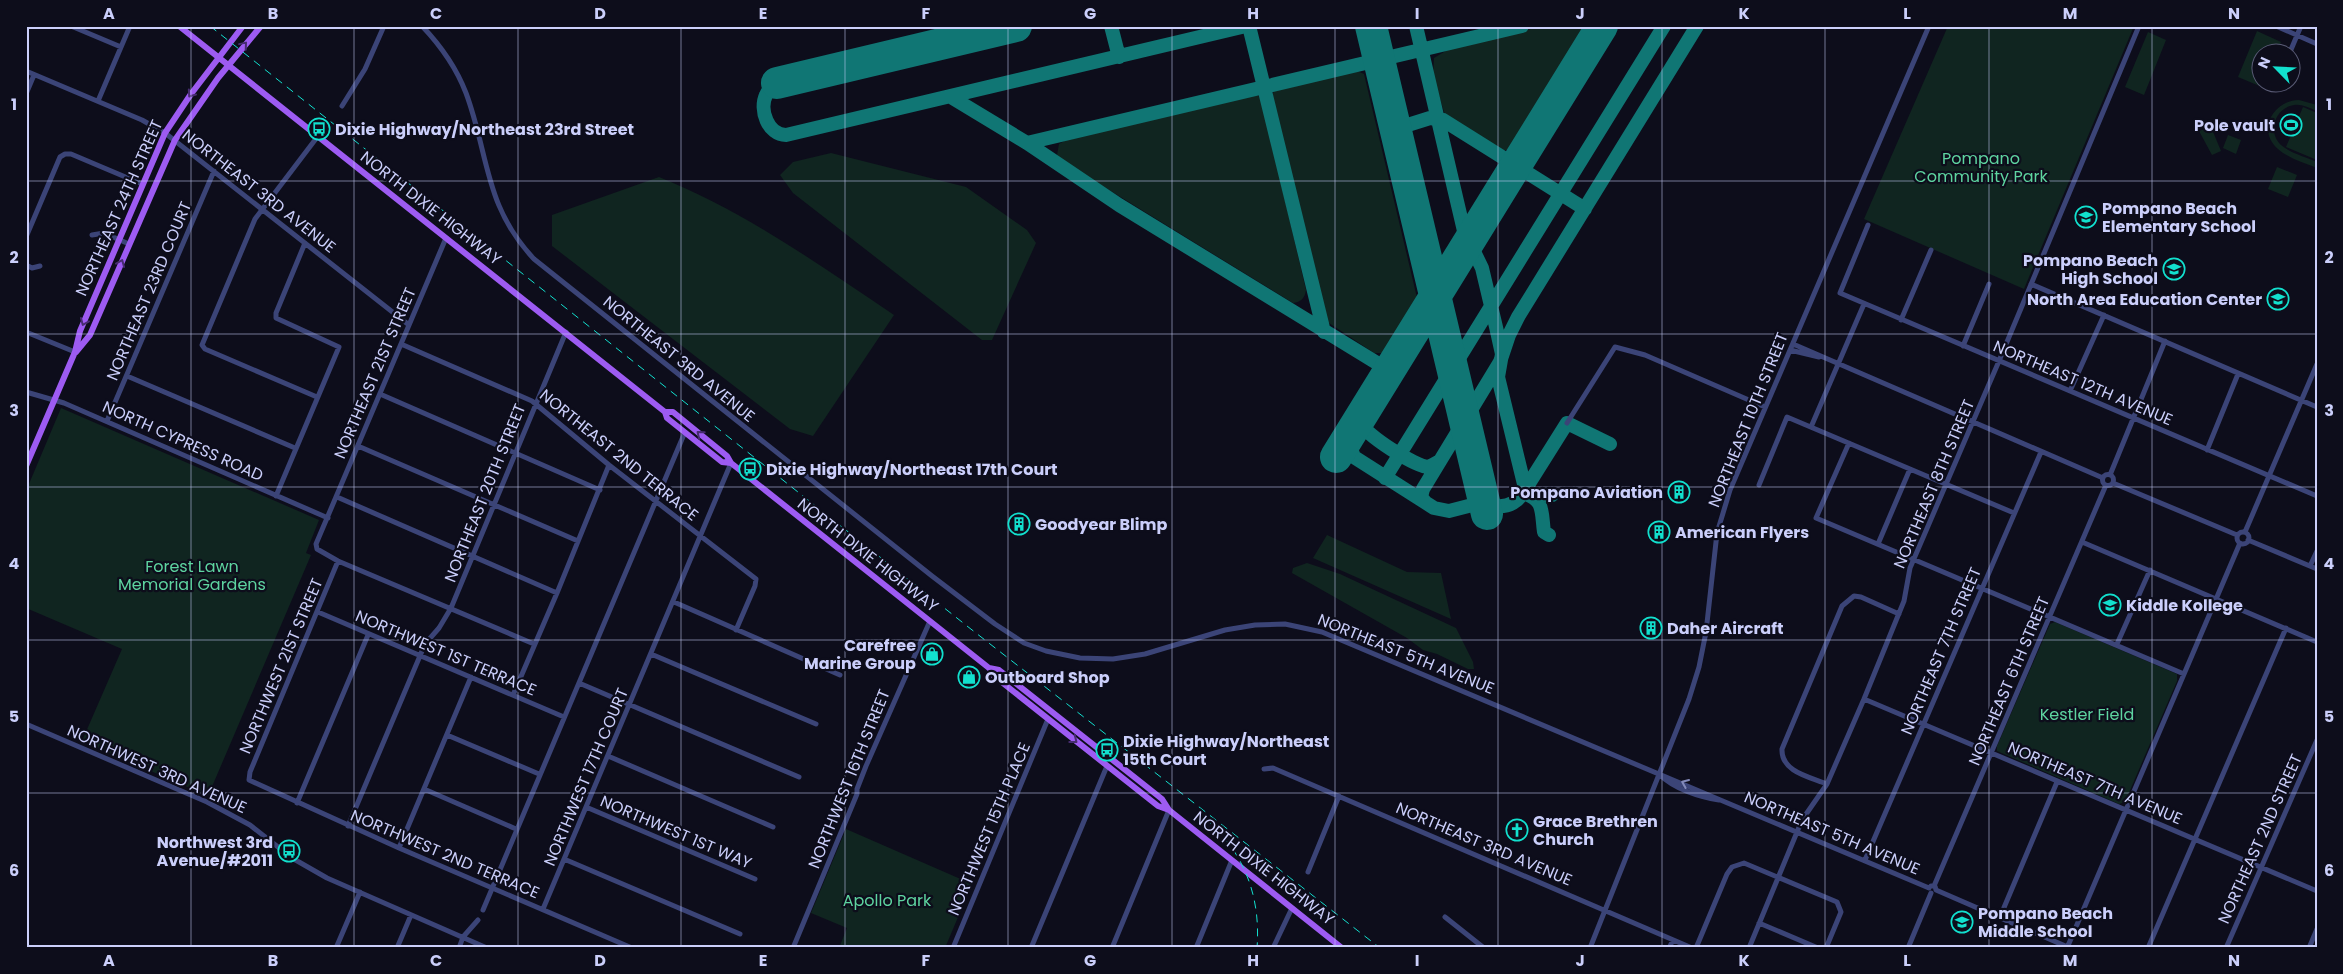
<svg xmlns="http://www.w3.org/2000/svg" width="2343" height="974" viewBox="0 0 2343 974" font-family="Poppins,sans-serif">
	<style>
		.green { fill: #102520 }
		.lines { fill: none; stroke-linecap: round; stroke-linejoin: round }
		.taxiway { stroke: #107674; stroke-width: 14 }
		.runway { stroke: #107674; stroke-width: 32 }
		.minor { stroke: #3b4477; stroke-width: 5 }
		.major { stroke: #9d5bf2; stroke-width: 6 }
		.rail { stroke: #12e0ce; stroke-width: 1; stroke-dasharray: 8 6; stroke-linecap: butt }
		.oneway { stroke: #472c71 }
		.oneway2 { stroke: #838ab9 }
		.grid { fill: none; stroke: #cbcffb; stroke-width: 1; stroke-opacity: 0.55 }
		.labels { text-anchor: middle; dominant-baseline: central; stroke-width: 4.5; stroke-linejoin: round; paint-order: stroke }
		.poi-label { font-size: 16px; font-weight: bold; fill: #cbcffb; stroke: #0d0d1b; text-anchor: start }
		.park-label { font-size: 16px; fill: #5ed4a0; stroke: #0d0d1b }
		.street-label { font-size: 16px; fill: #cbcffb; stroke: #0d0d1b }
		.neatline { fill: none; stroke: #cbcffb; stroke-width: 2 }
		.grid-label { font-size: 16px; text-anchor: middle; font-weight: bold; fill: #cbcffb }
	</style>
	<rect width="100%" height="100%" fill="#0d0d1b"/>
	<path class="green" d="M1543,26H1585L1586,30L1510,150H1501L1445,115L1433,76L1434,58L1449,49Z
		M1948,26H2134L2024,289L1864,219Z
		M2257,31L2281,42L2277,52H2260V82L2264,83L2262,87L2238,77Z
		M2148,32L2166,40L2144,95L2125,87Z
		M1357,71L1364,74L1418,302L1388,350L1382,353H1374L1326,321L1272,96L1274,91Z
		M1257,95L1261,98L1306,290C1305,298 1301,302 1293,303L1062,161L1057,155L1059,144L1066,140Z
		M2299,100L2317,105V111C2309,108 2302,104 2294,105C2275,108 2267,132 2281,145C2290,153 2306,157 2317,162V168C2304,163 2288,158 2278,149C2256,130 2274,100 2299,100Z
		M2303,107L2317,113V160L2286,147Z
		M2211,127L2221,151L2212,155L2199,131Z
		M2228,135L2241,140L2236,154L2223,148Z
		M831,153L966,187L1027,230L1036,243L992,340H982L793,193L780,175L793,162Z
		M2277,167L2297,175L2288,197L2268,189Z
		M659,177C744,211 818,264 894,315L813,436L790,429L552,246V215Z
		M61,408L319,520L306,553L311,555L208,796L82,741L122,649L26,608V491Z
		M1327,535L1407,572L1441,573L1451,619L1313,558Z
		M1307,563L1340,574L1456,628L1473,662L1474,669H1468L1437,654L1423,650L1407,638L1292,573L1293,568Z
		M2055,622L2177,674V681L2125,802L2119,804L1997,751V746L2050,624Z
		M846,829L972,884L945,948H839L847,928L811,913Z"/>
	<g class="lines">
		<path class="taxiway" d="M1111,26L1119,57
			M1249,26L1324,332
			M1416,26L1464,231L1482,268L1496,327L1502,354L1498,377L1524,484C1524,502 1506,509 1491,505L1482,494
			M777,83C773,86 768,90 766,95C759,110 768,135 786,135L1246,26
			M951,97L1027,143L1119,205L1390,371
			M1395,129L1430,118L1443,120L1585,209
			M1027,143L1522,26
			M1363,415L1361,423C1365,435 1416,467 1429,467L1440,461
			M1353,429L1350,446L1354,457L1434,508L1449,511L1484,502
			M1385,478L1664,26
			M1534,496L1552,495
			M1426,503L1421,497L1423,489L1500,362L1509,335L1518,317L1697,26
			M1549,535L1544,532C1541,511 1545,500 1523,493L1567,423L1610,444"/>
		<path class="runway" d="M1371,26L1487,514
			M777,83L1016,26
			M1336,457L1602,26"/>
		<path class="minor" d="M71,26L121,47
			M422,26C441,46 456,67 466,93C489,155 484,206 534,259L932,576L995,624L1024,643L1046,651L1080,658L1113,659L1145,654L1225,630L1255,625L1285,624L1322,632L1929,888
			M2276,26L2317,44
			M2290,52L2301,26
			M26,71L142,120L165,133L409,325
			M26,94L34,75
			M98,101L130,26
			M342,106L365,69L384,26
			M1868,225L1840,293L2317,496
			M92,235L104,233L129,244
			M26,237L60,157L65,154H71L142,184
			M446,238L316,544L317,549L338,561L534,644
			M26,265L32,268L40,266
			M2031,284L2317,407
			M1901,320L1931,250
			M26,332L75,352
			M401,344L532,401L609,465L756,579L755,586L736,630
			M1793,344L2103,478
			M1963,346L1989,284
			M1790,350L1819,357
			M127,376L295,448
			M2070,391L2104,315
			M26,392L64,403L328,518
			M380,394L600,490
			M317,397L205,349L202,345L255,219L318,136
			M107,421L214,171
			M1567,423L1615,347L1645,355L1765,407
			M1811,427L1864,304
			M1849,443L1816,518L2184,674
			M358,446L578,541
			M2207,450L2238,374
			M2102.5 480a5.5 5.5 0 1 1 11 0a5.5 5.5 0 1 1-11 0Z
			M2110,475L2165,341
			M2113,483L2237,535
			M1759,485L1787,417L2014,513
			M276,496L339,347L276,318V313L305,243
			M337,497L557,593
			M2245,532L2317,364
			M2237 538a6 6 0 1 1 12 0a6 6 0 1 1-12 0Z
			M2248,540L2317,569
			M2082,542L2317,642
			M1878,544L1910,469
			M338,561L250,772L249,780L399,848L632,948
			M2310,566L2317,551
			M674,602L840,675
			M318,612L564,717
			M2117,644L2150,570
			M651,654L816,724
			M579,683L799,777
			M513,695L557,593L609,465
			M1864,699L2317,891
			M26,724L207,802L250,825L292,858L327,878L487,948
			M447,735L539,774
			M608,756L773,827
			M1264,769L1273,768L1692,948
			M1659,774C1674,789 1699,797 1719,800
			M1827,784C1810,777 1781,772 1782,749L1842,606L1854,596L1861,597L1899,614
			M424,789L516,829
			M297,803L368,635
			M586,807L755,879
			M348,826L425,644L439,628L451,608L566,332
			M399,848L471,677
			M564,859L740,934
			M1865,860L2041,452
			M1308,872L1339,796
			M1931,886H1935L1936,890L2070,948
			M1934,886L2106,485
			M543,909L731,463
			M483,910L685,432
			M1445,917L1484,948
			M2000,917L2057,782
			M1759,923L1818,948
			M336,948L360,892
			M397,948L411,915
			M459,948L463,937L478,920
			M793,948L857,794V789L866,766L930,621
			M953,948L1048,719
			M1031,948L1107,766
			M1112,948L1169,810
			M1196,948L1232,860
			M1273,948L1292,908
			M1590,948L1689,699L1699,667L1706,632L1717,533L1730,490L1929,26
			M1669,948L1673,940
			M1696,948L1727,874L1732,867L1744,863L1837,902L1841,912L1826,948
			M1749,948L1802,820L1827,784L1864,699L1904,601L1910,568L1999,361L2139,26
			M1908,948L1931,893
			M2067,948L2240,543
			M2148,948L2286,628
			M2226,948L2317,740
			M2309,948L2317,929"/>
		<path class="major" d="M179,26L665,412L667,418L722,462L731,463L989,668L994,676L1158,806L1169,810L1342,948
			M76,352L90,335L175,140L218,78L261,26
			M665,412H673L727,456L731,463
			M26,466L75,352L80,331L165,133L191,94L243,26
			M989,668L999,670L1162,799L1169,810"/>
		<path class="rail" d="M210,26L967,626L1380,948
			M1205,818C1244,852 1261,896 1257,948"/>
	</g>
	<defs><path id="oneway-chevron" d="M-2-3.5L2.5 0L-2 3.5" fill="none" stroke-width="1.6" stroke-linecap="round" stroke-linejoin="round" transform="scale(1.25)"/></defs>
	<g class="oneway">
		<use href="#oneway-chevron" transform="translate(244 45) rotate(-50)"/>
		<use href="#oneway-chevron" transform="translate(191 94) rotate(125)"/>
		<use href="#oneway-chevron" transform="translate(121 263) rotate(-67)"/>
		<use href="#oneway-chevron" transform="translate(84 322) rotate(113)"/>
		<use href="#oneway-chevron" transform="translate(700 434) rotate(-141)"/>
		<use href="#oneway-chevron" transform="translate(1074 740) rotate(38)"/>
	</g>
	<use class="oneway2" href="#oneway-chevron" transform="translate(1685 783) rotate(-157)"/>
	<path class="grid" d="M191,26V948M354,26V948M518,26V948M681,26V948M845,26V948M1008,26V948M1172,26V948M1335,26V948M1498,26V948M1662,26V948M1825,26V948M1989,26V948M2152,26V948M26,181H2317M26,334H2317M26,487H2317M26,640H2317M26,793H2317"/>
	<defs>
		<g id="stadium-ring" transform="scale(1.125)"><circle r="9.5" fill="#0d0d1b" stroke="#12e0ce" stroke-width="1.5"/><path d="M0-5a6.5 5 0 1 0 0 10a6.5 5 0 1 0 0-10ZM-3.5-1.8h7v3.6h-7Z" fill="#12e0ce"/></g>
		<g id="bus-ring" transform="scale(1.125)"><circle r="9.5" fill="#0d0d1b" stroke="#12e0ce" stroke-width="1.5"/><path d="M-5-6H5V4H4V6H2V4H-2V6H-4V4H-5ZM-3.5-4V0h7V-4ZM-3.5 1.2v1.5H-2V1.2ZM2 1.2v1.5H3.5V1.2Z" fill="#12e0ce"/></g>
		<g id="school-ring" transform="scale(1.125)"><circle r="9.5" fill="#0d0d1b" stroke="#12e0ce" stroke-width="1.5"/><path d="M0-5L7-2L0 1L-7-2ZM-4 1L0 2.5L4 1V4Q0 6-4 4Z" fill="#12e0ce"/></g>
		<g id="building-ring" transform="scale(1.125)"><circle r="9.5" fill="#0d0d1b" stroke="#12e0ce" stroke-width="1.5"/><path d="M-4-6H4V6H1V3H-1V6H-4ZM-2.5-4.3h1.7v1.8h-1.7ZM.8-4.3h1.7v1.8H.8ZM-2.5-1h1.7V.8h-1.7ZM.8-1h1.7V.8H.8Z" fill="#12e0ce"/></g>
		<g id="shop-ring" transform="scale(1.125)"><circle r="9.5" fill="#0d0d1b" stroke="#12e0ce" stroke-width="1.5"/><path d="M-5-2.5h2.3a2.7 3.5 0 0 1 5.4 0H5L5.5 6h-11ZM-1.5-2.5h3a1.5 2.3 0 0 0-3 0Z" fill="#12e0ce"/></g>
		<g id="church-ring" transform="scale(1.125)"><circle r="9.5" fill="#0d0d1b" stroke="#12e0ce" stroke-width="1.5"/><path d="M-1.2-6h2.4v3.5h3.3v2.4h-3.3V6h-2.4V-.1h-3.3v-2.4h3.3Z" fill="#12e0ce"/></g>
	</defs>
	<g fill-rule="evenodd">
		<use href="#stadium-ring" x="2291" y="125"/>
		<use href="#bus-ring" x="319" y="129"/>
		<use href="#school-ring" x="2086" y="217"/>
		<use href="#school-ring" x="2174" y="269"/>
		<use href="#school-ring" x="2278" y="299"/>
		<use href="#bus-ring" x="750" y="469"/>
		<use href="#building-ring" x="1679" y="492"/>
		<use href="#building-ring" x="1019" y="524"/>
		<use href="#building-ring" x="1659" y="532"/>
		<use href="#school-ring" x="2110" y="605"/>
		<use href="#building-ring" x="1651" y="628"/>
		<use href="#shop-ring" x="932" y="654"/>
		<use href="#shop-ring" x="969" y="677"/>
		<use href="#bus-ring" x="1107" y="750"/>
		<use href="#church-ring" x="1517" y="830"/>
		<use href="#bus-ring" x="289" y="851"/>
		<use href="#school-ring" x="1962" y="922"/>
	</g>
	<g class="labels">
		<g class="poi-label">
			<text x="2275" y="125" text-anchor="end">Pole vault</text>
			<text x="335" y="129">Dixie Highway/Northeast 23rd Street</text>
			<text x="2102" y="208">Pompano Beach<tspan x="2102" dy="18">Elementary School</tspan></text>
			<text x="2158" y="260" text-anchor="end">Pompano Beach<tspan x="2158" dy="18">High School</tspan></text>
			<text x="2262" y="299" text-anchor="end">North Area Education Center</text>
			<text x="766" y="469">Dixie Highway/Northeast 17th Court</text>
			<text x="1663" y="492" text-anchor="end">Pompano Aviation</text>
			<text x="1035" y="524">Goodyear Blimp</text>
			<text x="1675" y="532">American Flyers</text>
			<text x="2126" y="605">Kiddle Kollege</text>
			<text x="1667" y="628">Daher Aircraft</text>
			<text x="916" y="645" text-anchor="end">Carefree<tspan x="916" dy="18">Marine Group</tspan></text>
			<text x="985" y="677">Outboard Shop</text>
			<text x="1123" y="741">Dixie Highway/Northeast<tspan x="1123" dy="18">15th Court</tspan></text>
			<text x="1533" y="821">Grace Brethren<tspan x="1533" dy="18">Church</tspan></text>
			<text x="273" y="842" text-anchor="end">Northwest 3rd<tspan x="273" dy="18">Avenue/#2011</tspan></text>
			<text x="1978" y="913">Pompano Beach<tspan x="1978" dy="18">Middle School</tspan></text>
		</g>
		<g class="park-label">
			<text x="1981" y="158">Pompano<tspan x="1981" dy="18">Community Park</tspan></text>
			<text x="192" y="566">Forest Lawn<tspan x="192" dy="18">Memorial Gardens</tspan></text>
			<text x="2087" y="714">Kestler Field</text>
			<text x="887" y="900">Apollo Park</text>
		</g>
		<g class="street-label">
			<text transform="translate(259 191) rotate(38)">NORTHEAST 3RD AVENUE</text>
			<text transform="translate(119 208) rotate(-66)">NORTHEAST 24TH STREET</text>
			<text transform="translate(431 208) rotate(38)">NORTH DIXIE HIGHWAY</text>
			<text transform="translate(149 291) rotate(-67)">NORTHEAST 23RD COURT</text>
			<text transform="translate(679 359) rotate(39)">NORTHEAST 3RD AVENUE</text>
			<text transform="translate(375 373) rotate(-67)">NORTHEAST 21ST STREET</text>
			<text transform="translate(2083 383) rotate(23)">NORTHEAST 12TH AVENUE</text>
			<text transform="translate(1748 420) rotate(-68)">NORTHEAST 10TH STREET</text>
			<text transform="translate(183 441) rotate(24)">NORTH CYPRESS ROAD</text>
			<text transform="translate(619 455) rotate(39)">NORTHEAST 2ND TERRACE</text>
			<text transform="translate(1934 484) rotate(-67)">NORTHEAST 8TH STREET</text>
			<text transform="translate(485 493) rotate(-68)">NORTHEAST 20TH STREET</text>
			<text transform="translate(868 555) rotate(38)">NORTH DIXIE HIGHWAY</text>
			<text transform="translate(1941 651) rotate(-67)">NORTHEAST 7TH STREET</text>
			<text transform="translate(446 653) rotate(23)">NORTHWEST 1ST TERRACE</text>
			<text transform="translate(1406 654) rotate(22)">NORTHEAST 5TH AVENUE</text>
			<text transform="translate(281 666) rotate(-67)">NORTHWEST 21ST STREET</text>
			<text transform="translate(2009 681) rotate(-67)">NORTHEAST 6TH STREET</text>
			<text transform="translate(157 769) rotate(24)">NORTHWEST 3RD AVENUE</text>
			<text transform="translate(586 777) rotate(-67)">NORTHWEST 17TH COURT</text>
			<text transform="translate(849 779) rotate(-68)">NORTHWEST 16TH STREET</text>
			<text transform="translate(2095 783) rotate(23)">NORTHEAST 7TH AVENUE</text>
			<text transform="translate(989 829) rotate(-67)">NORTHWEST 15TH PLACE</text>
			<text transform="translate(676 832) rotate(23)">NORTHWEST 1ST WAY</text>
			<text transform="translate(1832 833) rotate(23)">NORTHEAST 5TH AVENUE</text>
			<text transform="translate(2260 839) rotate(-66)">NORTHEAST 2ND STREET</text>
			<text transform="translate(1484 844) rotate(23)">NORTHEAST 3RD AVENUE</text>
			<text transform="translate(445 854) rotate(23)">NORTHWEST 2ND TERRACE</text>
			<text transform="translate(1264 868) rotate(38)">NORTH DIXIE HIGHWAY</text>
		</g>
	</g>
	<rect width="2343" height="974" fill="none" stroke="#0d0d1b" stroke-width="55"/>
	<g transform="translate(2276 68) rotate(294)"><circle r="24" fill="#0d0d1b" stroke="#595b75"/>
	<path d="M0-4L9 19L0 12L-9 19Z" fill="#12e0ce"/>
	<text y="-8" font-size="14" font-weight="bold" text-anchor="middle" fill="#cbcffb">N</text>
	</g>
	<rect x="28" y="28" width="2288" height="918" class="neatline"/>
	<g class="grid-label">
		<text x="109" y="19">A</text>
		<text x="273" y="19">B</text>
		<text x="436" y="19">C</text>
		<text x="600" y="19">D</text>
		<text x="763" y="19">E</text>
		<text x="926" y="19">F</text>
		<text x="1090" y="19">G</text>
		<text x="1253" y="19">H</text>
		<text x="1417" y="19">I</text>
		<text x="1580" y="19">J</text>
		<text x="1744" y="19">K</text>
		<text x="1907" y="19">L</text>
		<text x="2070" y="19">M</text>
		<text x="2234" y="19">N</text>
		<text x="14" y="110">1</text>
		<text x="2329" y="110">1</text>
		<text x="14" y="263">2</text>
		<text x="2329" y="263">2</text>
		<text x="14" y="416">3</text>
		<text x="2329" y="416">3</text>
		<text x="14" y="569">4</text>
		<text x="2329" y="569">4</text>
		<text x="14" y="722">5</text>
		<text x="2329" y="722">5</text>
		<text x="14" y="876">6</text>
		<text x="2329" y="876">6</text>
		<text x="109" y="966">A</text>
		<text x="273" y="966">B</text>
		<text x="436" y="966">C</text>
		<text x="600" y="966">D</text>
		<text x="763" y="966">E</text>
		<text x="926" y="966">F</text>
		<text x="1090" y="966">G</text>
		<text x="1253" y="966">H</text>
		<text x="1417" y="966">I</text>
		<text x="1580" y="966">J</text>
		<text x="1744" y="966">K</text>
		<text x="1907" y="966">L</text>
		<text x="2070" y="966">M</text>
		<text x="2234" y="966">N</text>
	</g>
</svg>
